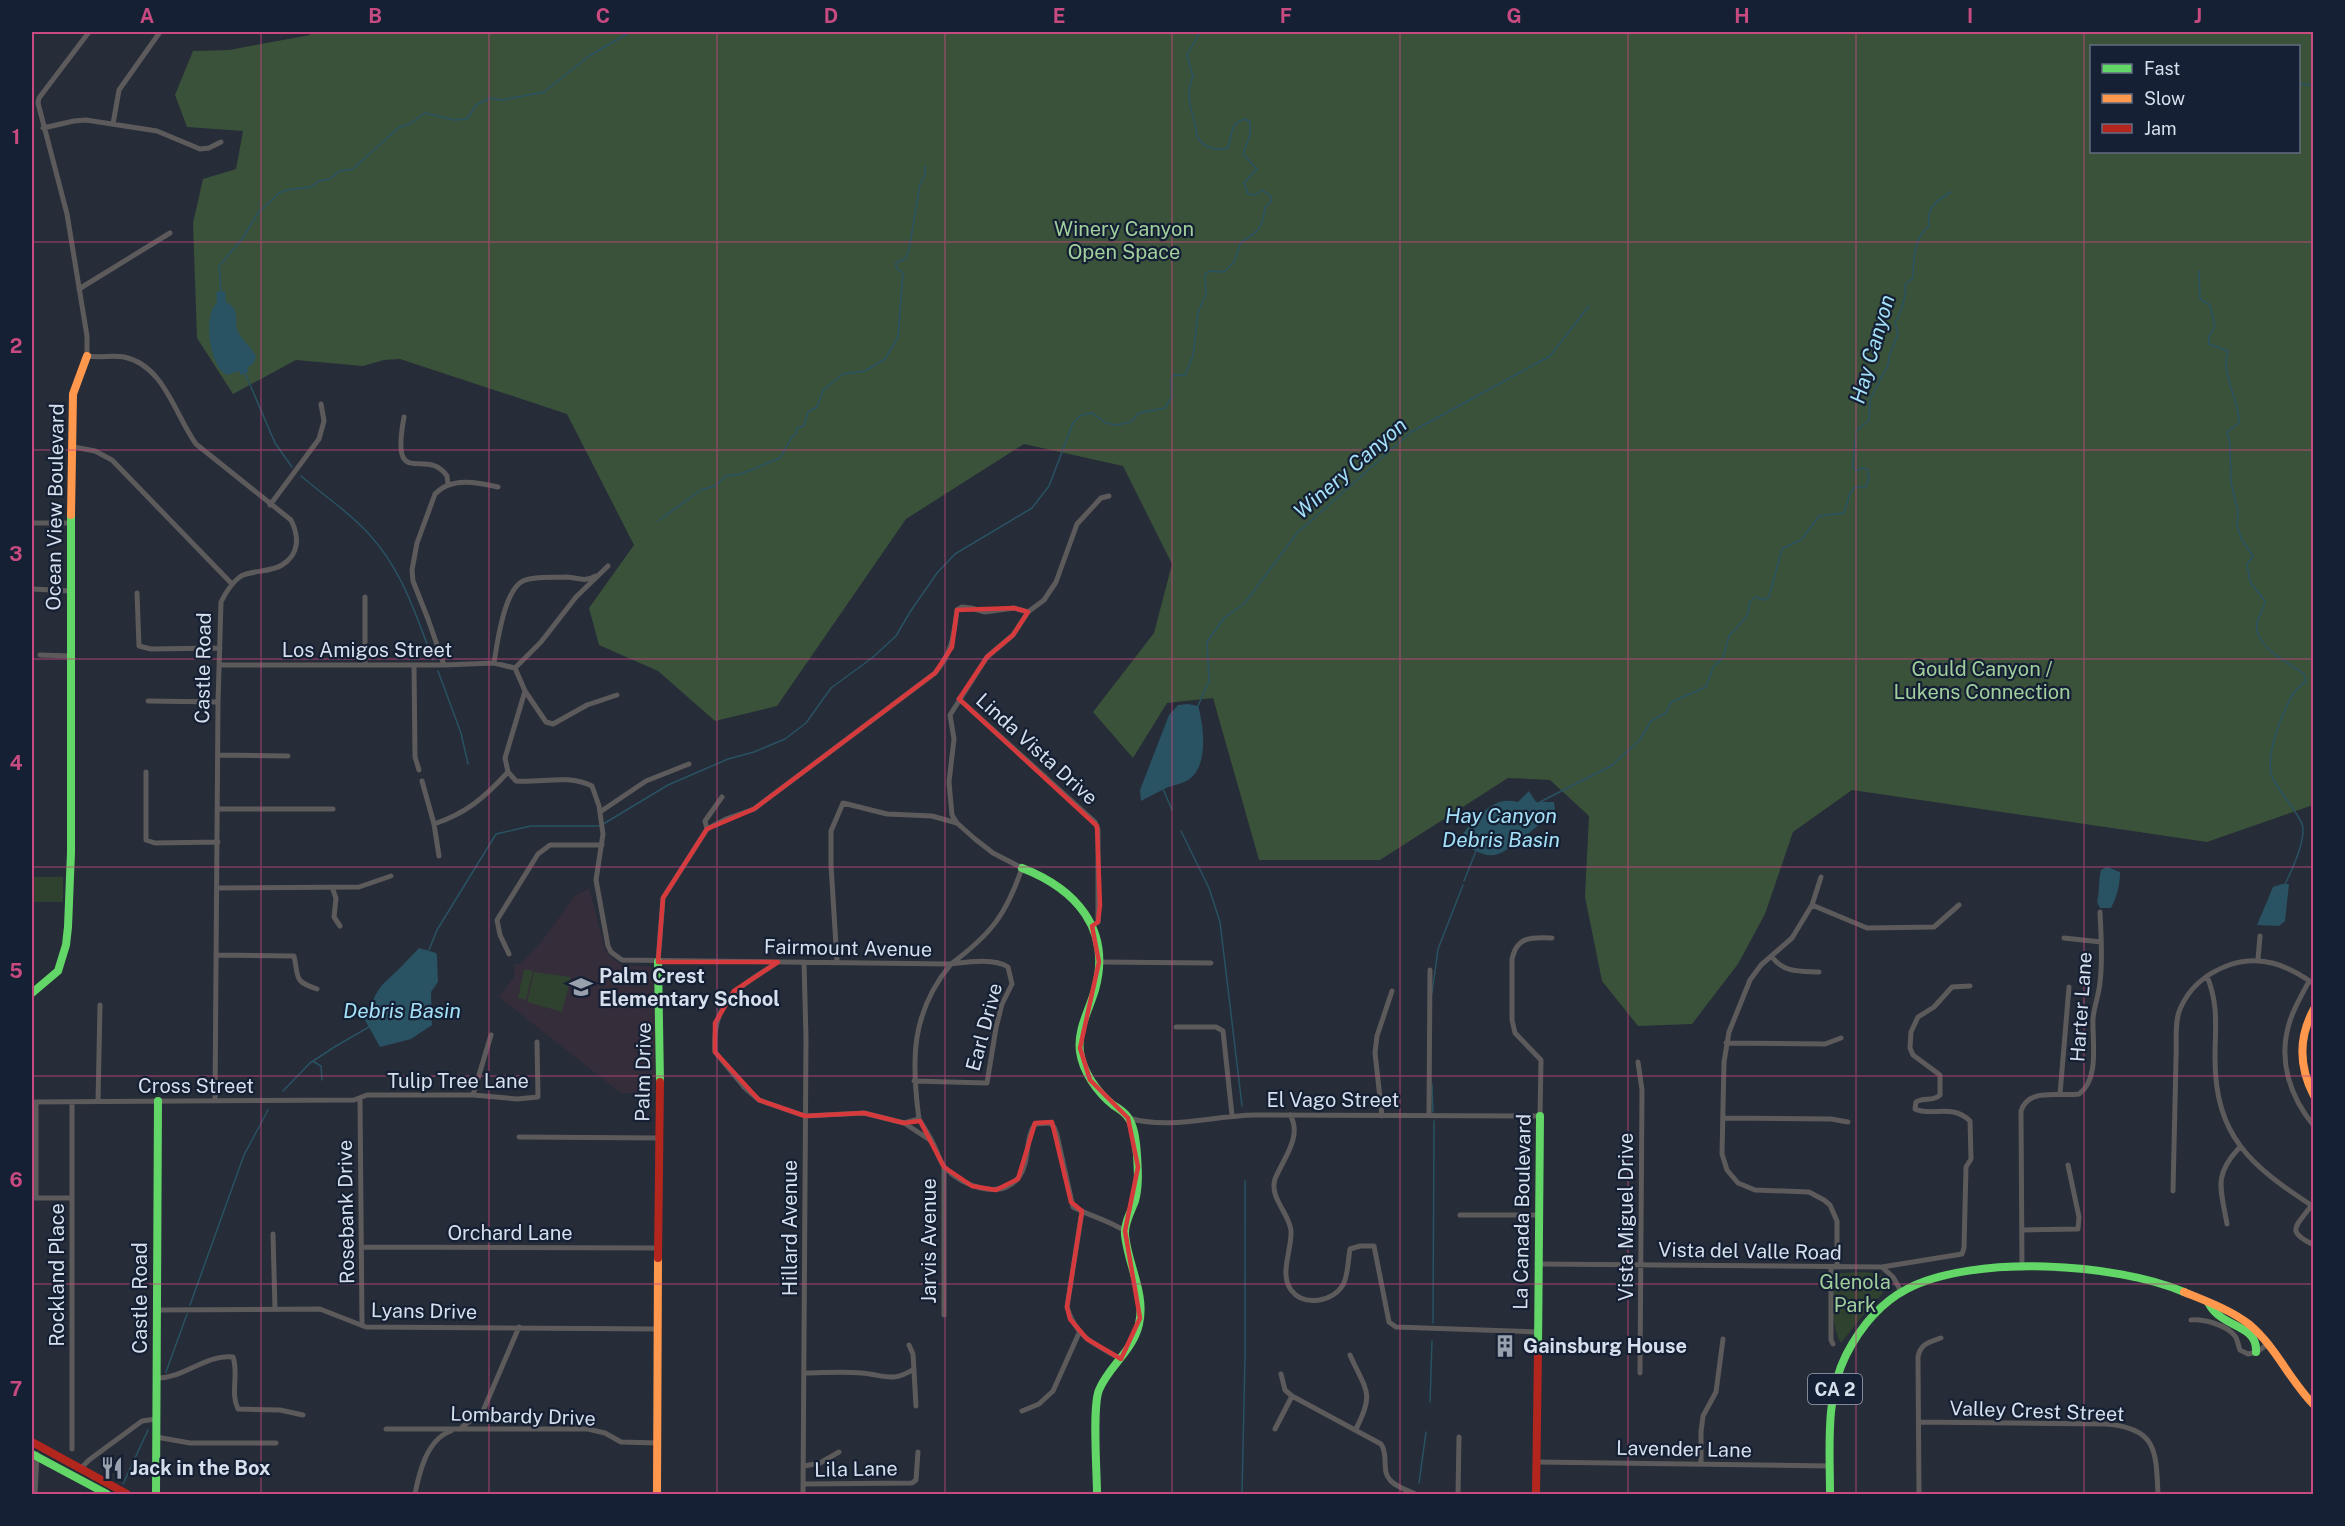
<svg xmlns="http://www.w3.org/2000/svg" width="2345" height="1526" viewBox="0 0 2345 1526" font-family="'Public Sans',sans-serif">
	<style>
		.education { fill: #362d3b }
		.green { fill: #2f412f }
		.forest { fill: #3a513a; fill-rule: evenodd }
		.water { fill: #295262 }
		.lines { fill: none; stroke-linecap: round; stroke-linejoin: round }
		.stream { stroke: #295262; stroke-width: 1.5 }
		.street { stroke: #5d5a5b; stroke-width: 5 }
		.fast { stroke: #63d668; stroke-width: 8 }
		.slow { stroke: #ff974d; stroke-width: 8 }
		.jam { stroke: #b3261e; stroke-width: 8 }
		.marked { fill: none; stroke: #d63a3c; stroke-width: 4.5; stroke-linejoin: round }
		.grid { fill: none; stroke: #c74a80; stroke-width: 1.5; stroke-opacity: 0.55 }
		.labels { text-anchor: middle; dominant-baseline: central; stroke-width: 4.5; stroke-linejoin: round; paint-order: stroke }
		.shield { fill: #152034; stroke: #9da6b6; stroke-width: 1.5 }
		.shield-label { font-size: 18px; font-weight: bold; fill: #d7dfed }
		.park-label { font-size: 20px; fill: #a1cf9c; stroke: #152034 }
		.street-label { font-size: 20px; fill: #d7dfed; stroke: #152034 }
		.poi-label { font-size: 20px; font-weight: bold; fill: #d7dfed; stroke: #152034; text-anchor: start }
		.water-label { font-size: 21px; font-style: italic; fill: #a4e0f7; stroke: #152034 }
		.neatline { fill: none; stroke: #c74a80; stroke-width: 2 }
		.grid-label { font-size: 20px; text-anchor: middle; font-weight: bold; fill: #c74a80 }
	</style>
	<rect width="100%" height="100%" fill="#262c38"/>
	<path class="education" d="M589,888L605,949L610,957L622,965L651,967L656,974L655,1093H621L499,997L514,977L515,964H521L545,937L575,896Z"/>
	<path class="green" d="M32,877H63V902H32Z
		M524,969L533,971L526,1000L518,998Z
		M534,972L571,977L562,1012L527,1002Z
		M1841,1273C1857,1273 1884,1268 1890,1285L1860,1319L1841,1343C1832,1330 1829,1288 1837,1274Z"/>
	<path class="forest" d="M309,32H2313V805L2207,842L1852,790L1793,832L1765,914L1738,964L1692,1024L1638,1026L1602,981L1585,897L1589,816L1550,780L1508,778L1380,860H1259L1213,698L1167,703L1133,758L1093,712L1154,633L1172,564L1123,466L1024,444L906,519L777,706L715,721L658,671L599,645L589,608L634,545L567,414L400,359L384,360L363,366L296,360L233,394L197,338L193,223L203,179L236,169L243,131L187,127L175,95L193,51L229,50L310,35ZM2092,46H2298V152H2092Z"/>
	<path class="water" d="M225,291L226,302C242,310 233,321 238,332C242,340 251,347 256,356L254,363L247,368L249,372L241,375L239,371L227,375C210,368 202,315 217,303L216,292Z
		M1188,704L1198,706C1204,726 1209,767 1188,780C1182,784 1173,785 1166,788C1158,792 1149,797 1141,801L1140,790L1169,715L1178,705Z
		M1529,791L1536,802H1554L1555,810C1546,819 1507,854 1495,855C1483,857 1470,848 1460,842C1462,830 1483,810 1495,804C1502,800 1510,800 1518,802Z
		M2107,867L2120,872C2120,885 2117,896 2111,908H2100L2097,902C2100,891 2098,881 2101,870Z
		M2282,884H2289L2285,921L2279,926L2257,925L2273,887Z
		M419,948L436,953L437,956L438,982L431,992L432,1025L411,1039L380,1047L361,1013C374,1006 374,992 385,982C397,971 408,960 419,948Z"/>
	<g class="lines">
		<path class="stream" d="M2298,84L2314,85
			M2199,271L2200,299L2210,305L2215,326L2209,337V344L2228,351C2220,375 2240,400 2239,423L2227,432L2230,444L2231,483L2238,511L2237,526L2242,540L2253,556L2247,564L2250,582L2265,601C2264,609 2258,617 2257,624C2254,647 2289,663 2304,674L2306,681C2302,685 2296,689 2293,694C2282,713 2267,750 2271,773C2274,787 2297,810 2302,824C2307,837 2292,871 2285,884
			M221,293L219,266L242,239L258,213L279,193L287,190L311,187L319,181L330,179L339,171L353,169L398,128L411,123L425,113L454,120L467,119L476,105L490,98L502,100L544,92L589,56L630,32
			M245,373L275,443L292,467
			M301,476C323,495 348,511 368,533C402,569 416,615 433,660
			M658,521L701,490L715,486L726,476L741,474L780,458L792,437L796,434L797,428L804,426L808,412L817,407L823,390L843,374L865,371L885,359L898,337L903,273L896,268V263L906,258L909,250L920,184L925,175V166
			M438,671L461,733L468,764
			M1198,706L1209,681L1207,642L1224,618L1244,604L1297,533L1411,432L1550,356L1589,306
			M1163,789L1172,810
			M1540,802L1611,766L1640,740L1651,721L1666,713L1671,702L1706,687L1713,667L1723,658L1729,636L1747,616L1750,601L1756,597L1764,600L1769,597L1782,549L1802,539L1819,516L1844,513L1850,493L1855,487H1866L1869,478L1867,469L1862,468L1856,471L1853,466L1856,431L1869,420L1870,399L1888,365L1889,356L1898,334L1895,322C1901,313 1907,295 1905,285L1913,278C1914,259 1913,239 1929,226C1926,208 1936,201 1951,192
			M1181,831L1209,888L1220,922L1242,1106
			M1464,881L1476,851
			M429,950L437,930L496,834L531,826H600L668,785L728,759L754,752L785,739L806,723L831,688L872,658L896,636L910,612L937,573L955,554L1032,508L1049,486L1073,423L1081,415L1092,413L1106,423L1117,425L1131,422L1139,413L1165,408L1172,396L1171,379L1174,375H1185L1193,356L1198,312L1206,294L1205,274L1210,271L1224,272L1234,262L1241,242C1259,232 1263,227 1265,207L1271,202V196L1262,190L1255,195L1248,194L1244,183L1257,169L1243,154L1250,135V122L1245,119C1230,123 1232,135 1228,148C1218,151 1205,149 1198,138C1196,135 1196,128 1195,124C1191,108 1185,93 1193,77L1187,55L1200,32
			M1432,993L1438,949L1463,885
			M314,1062L321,1066L322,1080
			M1432,1084L1433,1112
			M283,1091L310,1063L336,1046L369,1027
			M190,1305L244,1155L268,1110
			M1433,1323L1434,1121
			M166,1372L187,1314
			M1430,1402L1432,1341
			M1419,1483L1426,1432
			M123,1484L148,1430
			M1242,1494L1245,1357V1181"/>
		<path class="street" d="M89,32L39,98L38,103L67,214L87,336V356C99,358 113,355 124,357C164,365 175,415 196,444L291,520C299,536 300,554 282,565C271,572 254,570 241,576C232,582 226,592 221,602L218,702L215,1101
			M113,124L119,90L160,32
			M43,128L74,121L86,120L157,131L200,149L209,148L221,142
			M79,289L170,233
			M404,417C390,493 426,445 447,476L448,484
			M74,447L95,451L112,460L232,584
			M270,505L319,439L324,421L321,404
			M32,523H72
			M32,589L70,591
			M137,593L139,646L151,649L220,648
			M40,655L70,656
			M494,663C497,644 504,590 523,581C534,576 553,578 565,577C577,577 584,583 596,576
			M220,665H444L494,663L515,668
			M365,665V597
			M414,665L415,757L419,770
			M444,665L428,619L413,581L412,570L417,543L435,494C451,477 477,482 498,487
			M515,668L525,691L505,758L508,772L516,781C543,783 567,774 592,786L599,806L603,834L596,880L608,946L611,952L622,960L951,964C991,934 1006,915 1022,868L993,853L975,839L957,823L952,815L949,782L954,739L950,715L987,657L1013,635L1028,612L1044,600L1056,582L1077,524L1101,498L1109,496
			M515,668L541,642L576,597L608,566
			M525,691L546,722L553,724L587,705L617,695
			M959,699L1095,822L1098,830V922L1092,926
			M148,701L218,702
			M218,755L288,756
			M146,772V840L155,843L218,842
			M422,781L434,824L439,856
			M218,809H333
			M600,812L646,781L689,764
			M434,824C467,813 485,797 508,772
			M707,829L705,821L722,797
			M1821,877L1812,905L1792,938L1761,965L1750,980L1729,1032L1724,1062L1722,1154L1727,1170L1738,1183L1755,1190L1809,1192L1824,1200L1830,1205L1837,1221V1267
			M332,887L336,898L334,917L340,926
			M218,888L359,887L391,876
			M1812,905L1867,928L1934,927L1959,905
			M2064,938L2101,942
			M509,954L500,935L497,920L538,854L550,845H602
			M217,955L294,956C299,978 293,981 317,989
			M1772,957C1784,973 1800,971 1819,972
			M2258,959L2260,936
			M658,962L663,898L707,829L726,819L754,809L935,673C952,654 954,634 957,610L962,607L971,608L985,612L1014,608L1028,612
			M778,962C740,987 711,1000 715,1052L744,1087L759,1100L805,1116L864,1113L904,1123L919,1119C924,1127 929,1135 933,1143C937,1151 940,1162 945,1168C963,1186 1001,1201 1019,1177C1031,1160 1024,1140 1035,1124L1050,1123L1054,1127L1057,1135L1073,1207C1090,1216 1108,1220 1125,1231
			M837,962L831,865V831L843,803L887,814L932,816L957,823
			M1099,962L1211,963
			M2207,976C2219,1006 2215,1027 2215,1058C2215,1137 2251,1166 2314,1207
			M2309,981C2302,995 2293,1009 2289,1024C2278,1061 2290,1097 2314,1126
			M1176,1027H1216L1223,1031L1232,1115
			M1726,1043L1825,1044L1841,1038
			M1638,1062L1642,1090L1640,1373
			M914,1081L987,1083L996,1028L1002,1004L1012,984L1008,967C994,958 968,962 951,964C911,1012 911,1060 919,1119
			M2060,1094L2069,987
			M473,1095L491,1035
			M360,1098L362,1325
			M32,1102L354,1100L367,1095H473L517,1099L538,1097L537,1042
			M98,1102L100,1005
			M1290,1115C1303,1136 1283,1159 1275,1179C1269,1198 1290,1214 1291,1231C1292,1250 1279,1274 1291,1290C1304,1307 1332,1302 1343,1285C1348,1276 1348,1260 1350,1249L1360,1246H1374L1389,1322L1396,1327L1537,1332
			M1429,1115L1430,970
			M1382,1116L1375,1053L1377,1036L1392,991
			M1128,1118C1171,1130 1211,1116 1254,1115L1540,1116L1541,1060L1515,1033L1512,1020V959C1517,936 1532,937 1552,938
			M1723,1118L1831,1119L1848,1122
			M904,1123L930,1140
			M519,1137L659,1138
			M944,1167V1315
			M2173,1191C2174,1147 2175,1103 2176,1059C2177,1044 2174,1023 2180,1009C2189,988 2207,973 2229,965C2261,954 2287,965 2314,984
			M32,1198H72
			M36,1198V1102
			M2311,1206C2296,1227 2285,1231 2314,1245
			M1082,1211L1067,1307C1076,1338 1095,1344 1121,1359
			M1460,1215H1537
			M2227,1224C2221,1189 2213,1176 2239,1148
			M2022,1230L2078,1229L2079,1217L2068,1165
			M273,1234L275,1309
			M363,1247L658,1248
			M1537,1264L1882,1267L1962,1254L1964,1248L1966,1167L1971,1159L1970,1121C1952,1103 1931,1117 1915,1109L1916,1102C1924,1097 1933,1102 1940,1095V1075L1913,1055L1910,1048L1911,1032L1918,1017L1934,1007L1952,987L1970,986
			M1831,1267V1340L1833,1344
			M1883,1268L1893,1277L1902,1293
			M2022,1268L2021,1111C2029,1087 2059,1097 2079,1094C2100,1079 2092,1040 2093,1019C2094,1006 2099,995 2100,982C2103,959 2101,935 2100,912
			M157,1310L320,1309L366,1327L658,1329
			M2191,1320C2204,1319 2227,1325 2235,1336C2238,1340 2238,1345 2240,1350L2248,1354L2257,1352L2269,1343
			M909,1345L913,1354L916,1406
			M1350,1355C1366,1391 1375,1392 1356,1429
			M804,1373C823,1373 842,1371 861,1373C885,1375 892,1383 914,1369
			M1281,1374L1285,1390L1292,1396L1381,1444C1389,1455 1381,1471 1390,1480C1396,1487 1407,1490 1415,1494
			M156,1378C184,1379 205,1354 233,1357C239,1373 230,1393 238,1409L280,1410L303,1415
			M1022,1411L1039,1404L1053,1391L1079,1333
			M1919,1422L2106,1424C2157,1428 2156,1451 2158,1494
			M462,1427L483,1411L519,1327
			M386,1429H588L605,1433L621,1442L658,1443
			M1275,1429L1292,1396
			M156,1437L190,1443H276
			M72,1449V1102
			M1536,1462L1831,1466
			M1701,1464V1432L1703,1416L1716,1392L1723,1339
			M804,1466L820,1463L839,1452
			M80,1469L89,1460L142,1421L156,1419
			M803,1484L912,1483L916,1480L918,1452
			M35,1494L37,1454
			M415,1494C419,1473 427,1439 451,1431
			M803,1494L806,1038L804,962
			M1458,1494L1459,1437
			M1919,1494L1918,1357C1920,1344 1929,1342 1941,1338"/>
		<path class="fast" d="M1022,868C1076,889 1112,929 1095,990C1089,1010 1077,1030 1080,1052C1083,1072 1097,1092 1113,1105C1118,1108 1123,1111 1127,1116C1135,1126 1136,1143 1137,1155C1138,1170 1139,1186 1135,1201C1131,1212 1124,1223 1125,1235C1128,1265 1146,1294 1139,1324C1133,1351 1109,1366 1099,1390C1092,1407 1097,1472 1097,1494
			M658,962L660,1082
			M32,993L58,971L66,945L68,927L71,852V515
			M2209,1304C2223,1329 2258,1324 2256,1352
			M1538,1350L1540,1116
			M32,1454L107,1494
			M156,1494L158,1101
			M1830,1494C1830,1448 1825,1397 1846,1355C1860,1328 1880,1303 1907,1289C1974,1254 2116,1263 2184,1292"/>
		<path class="slow" d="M71,515L73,394L87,356
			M2314,1009C2298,1038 2299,1067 2314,1096
			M2184,1292C2206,1301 2231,1310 2250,1325C2276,1347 2290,1381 2314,1405
			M657,1494L658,1258"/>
		<path class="jam" d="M658,1258L660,1082
			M32,1442L127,1494
			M1536,1494L1538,1350"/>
	</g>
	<path class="marked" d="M1014,608L1028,612L1013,635L987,657L959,699L1097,826L1100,905L1098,922L1092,926L1099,962L1080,1048L1090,1080L1128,1118L1138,1167L1125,1231L1140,1318L1121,1359L1087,1339L1070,1319L1067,1307L1082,1211L1071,1202L1052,1122L1035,1123L1018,1179L996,1190L972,1186L944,1167L920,1121L904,1123L864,1113L805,1116L759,1100L715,1052V1023L734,991L778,962H658L663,898L707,829L754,809L935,673L952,647L957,610Z"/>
	<path class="grid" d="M261,32V1494M489,32V1494M717,32V1494M945,32V1494M1172,32V1494M1400,32V1494M1628,32V1494M1856,32V1494M2084,32V1494M32,242H2314M32,450H2314M32,659H2314M32,867H2314M32,1076H2314M32,1284H2314"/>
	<defs>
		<g id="school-bare" transform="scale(1.8)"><path d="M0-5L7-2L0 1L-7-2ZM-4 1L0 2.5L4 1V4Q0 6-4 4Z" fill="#99a0ae" stroke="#152034" stroke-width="2.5" paint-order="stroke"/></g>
		<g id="building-bare" transform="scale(1.8)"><path d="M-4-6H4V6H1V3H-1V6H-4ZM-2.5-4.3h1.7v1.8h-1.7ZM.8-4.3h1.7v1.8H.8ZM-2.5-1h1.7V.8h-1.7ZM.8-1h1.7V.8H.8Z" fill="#99a0ae" stroke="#152034" stroke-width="2.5" paint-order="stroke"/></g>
		<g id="restaurant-bare" transform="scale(1.8)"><path d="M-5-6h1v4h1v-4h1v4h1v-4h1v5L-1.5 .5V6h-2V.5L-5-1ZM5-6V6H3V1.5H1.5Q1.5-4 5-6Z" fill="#99a0ae" stroke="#152034" stroke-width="2.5" paint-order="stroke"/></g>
	</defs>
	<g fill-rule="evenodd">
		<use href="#school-bare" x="581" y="987"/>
		<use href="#building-bare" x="1505" y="1346"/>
		<use href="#restaurant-bare" x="112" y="1468"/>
	</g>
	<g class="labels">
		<rect class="shield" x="1808" y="1374" width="54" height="30" rx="4.5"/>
		<g class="shield-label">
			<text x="1835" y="1389">CA 2</text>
		</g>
		<g class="park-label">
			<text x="1124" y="229">Winery Canyon<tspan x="1124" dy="23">Open Space</tspan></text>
			<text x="1982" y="669">Gould Canyon /<tspan x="1982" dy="23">Lukens Connection</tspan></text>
			<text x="1855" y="1282">Glenola<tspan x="1855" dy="23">Park</tspan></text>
		</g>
		<g class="street-label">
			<text transform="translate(55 507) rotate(-89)">Ocean View Boulevard</text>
			<text x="367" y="650">Los Amigos Street</text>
			<text transform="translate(203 668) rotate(-89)">Castle Road</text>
			<text transform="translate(1037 749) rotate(42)">Linda Vista Drive</text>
			<text transform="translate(848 948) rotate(1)">Fairmount Avenue</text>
			<text transform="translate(2081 1007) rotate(-86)">Harter Lane</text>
			<text transform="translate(984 1027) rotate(-75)">Earl Drive</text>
			<text transform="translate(643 1072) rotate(-89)">Palm Drive</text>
			<text x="458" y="1081">Tulip Tree Lane</text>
			<text x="196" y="1086">Cross Street</text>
			<text x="1333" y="1100">El Vago Street</text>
			<text transform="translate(346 1212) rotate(-91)">Rosebank Drive</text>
			<text transform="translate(1522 1212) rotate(-89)">La Canada Boulevard</text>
			<text transform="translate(1626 1217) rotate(-90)">Vista Miguel Drive</text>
			<text transform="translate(790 1228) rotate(-90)">Hillard Avenue</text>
			<text x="510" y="1233">Orchard Lane</text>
			<text transform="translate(929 1241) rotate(-90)">Jarvis Avenue</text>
			<text transform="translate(1750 1251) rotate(1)">Vista del Valle Road</text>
			<text transform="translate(57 1275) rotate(-90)">Rockland Place</text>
			<text transform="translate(140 1298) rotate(-90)">Castle Road</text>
			<text transform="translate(424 1311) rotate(1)">Lyans Drive</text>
			<text transform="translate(2037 1411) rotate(2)">Valley Crest Street</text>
			<text transform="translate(523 1416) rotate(2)">Lombardy Drive</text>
			<text transform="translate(1684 1449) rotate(1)">Lavender Lane</text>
			<text transform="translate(856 1469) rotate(-1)">Lila Lane</text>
		</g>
		<g class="poi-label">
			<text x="599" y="976">Palm Crest<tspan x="599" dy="23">Elementary School</tspan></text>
			<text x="1523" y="1346">Gainsburg House</text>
			<text x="130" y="1468">Jack in the Box</text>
		</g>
		<g class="water-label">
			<text transform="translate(1872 349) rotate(-74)">Hay Canyon</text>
			<text transform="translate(1350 468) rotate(-41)">Winery Canyon</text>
			<text x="1501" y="815">Hay Canyon<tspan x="1501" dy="24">Debris Basin</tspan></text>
			<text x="402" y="1010">Debris Basin</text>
		</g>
	</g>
	<rect width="2345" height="1526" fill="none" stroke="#152034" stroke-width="66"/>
	<rect x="2090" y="45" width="210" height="108" fill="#152034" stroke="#636c7e" stroke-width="1.5"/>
	<rect x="2102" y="64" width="30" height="9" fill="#63d668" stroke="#636c7e" stroke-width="1.5"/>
	<text x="2144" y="75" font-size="18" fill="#d7dfed">Fast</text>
	<rect x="2102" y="94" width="30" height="9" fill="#ff974d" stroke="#636c7e" stroke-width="1.5"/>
	<text x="2144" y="105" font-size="18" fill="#d7dfed">Slow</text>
	<rect x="2102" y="124" width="30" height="9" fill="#b3261e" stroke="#636c7e" stroke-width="1.5"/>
	<text x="2144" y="135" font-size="18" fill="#d7dfed">Jam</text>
	<rect x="33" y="33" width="2279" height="1460" class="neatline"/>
	<g class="grid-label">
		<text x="147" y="23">A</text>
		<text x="375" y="23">B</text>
		<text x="603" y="23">C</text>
		<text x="831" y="23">D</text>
		<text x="1059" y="23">E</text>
		<text x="1286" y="23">F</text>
		<text x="1514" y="23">G</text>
		<text x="1742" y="23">H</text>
		<text x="1970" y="23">I</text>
		<text x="2198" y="23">J</text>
		<text x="16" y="144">1</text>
		<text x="16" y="353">2</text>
		<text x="16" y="561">3</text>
		<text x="16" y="770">4</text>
		<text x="16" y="978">5</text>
		<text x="16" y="1187">6</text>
		<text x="16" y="1396">7</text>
	</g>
</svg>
